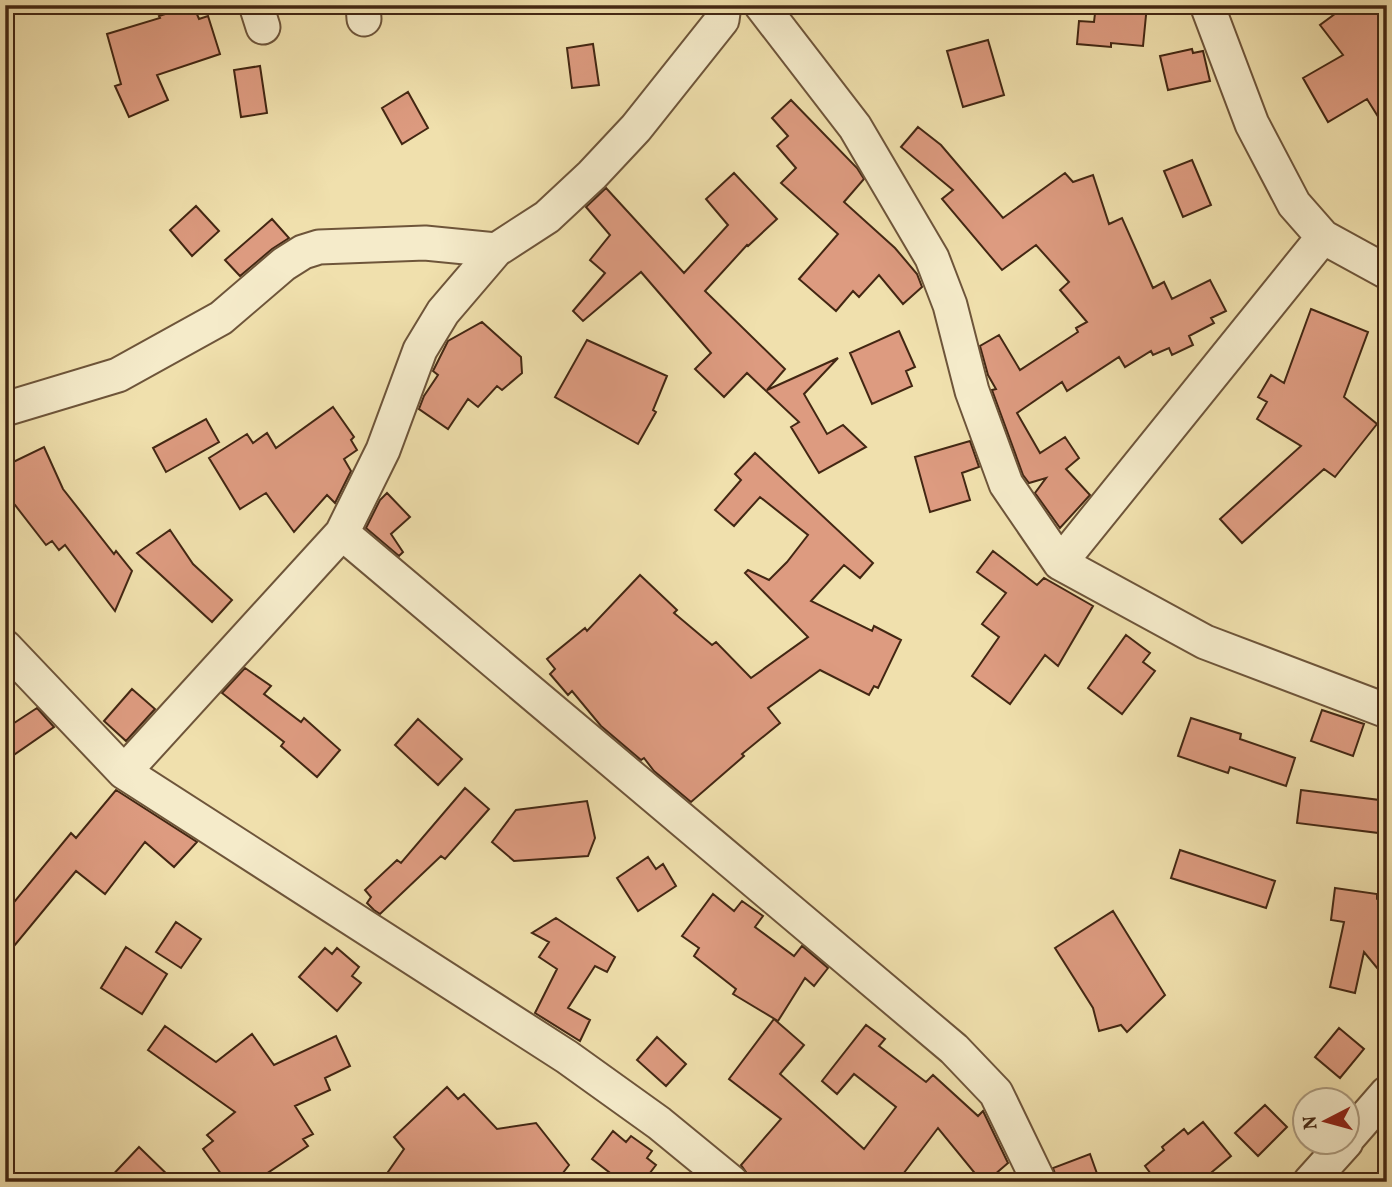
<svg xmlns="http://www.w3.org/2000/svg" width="1392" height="1187" viewBox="0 0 1392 1187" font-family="Vollkorn,serif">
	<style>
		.building { fill: #dd9b80; stroke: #432713; stroke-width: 2 }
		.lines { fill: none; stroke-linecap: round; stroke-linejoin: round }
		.minor-casing { stroke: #6e553a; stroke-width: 37 }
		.minor { stroke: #f5ebca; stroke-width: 33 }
	</style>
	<rect width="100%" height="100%" fill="#f0e0ad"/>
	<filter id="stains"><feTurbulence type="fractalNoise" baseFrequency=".00286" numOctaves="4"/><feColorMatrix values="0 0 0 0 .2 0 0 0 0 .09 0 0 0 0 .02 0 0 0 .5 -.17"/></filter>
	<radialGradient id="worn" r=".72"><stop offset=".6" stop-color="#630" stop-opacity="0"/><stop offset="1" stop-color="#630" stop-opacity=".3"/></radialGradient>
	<path class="building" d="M193,5L199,19L208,16L220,54L157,75L168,100L129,117L115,86L121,84L107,34L160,18L159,16Z
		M1096,5H1147L1143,46L1111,43V47L1077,44L1079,21L1094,22Z
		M1347,5H1387V131L1367,99L1328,122L1303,78L1343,55L1320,25Z
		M988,40L1004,95L963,107L947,51Z
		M593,44L599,85L572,88L567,48Z
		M1192,49L1193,53L1203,51L1210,81L1168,90L1160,56Z
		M260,66L267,113L241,117L234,70Z
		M408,92L428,128L402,144L382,108Z
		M791,100L857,168L864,179L844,202L895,248L917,274L922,287L903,304L879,275L859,297L853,291L836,311L799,279L838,234L781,183L796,168L777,146L788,136L772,118Z
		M918,127L941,145L1003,218L1065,173L1073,182L1093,175L1109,224L1122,218L1153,288L1164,282L1172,299L1210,280L1226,311L1211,318L1214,323L1189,336L1193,345L1172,355L1169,348L1153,355L1151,351L1125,367L1119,357L1067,391L1062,382L1017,413L1040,453L1065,437L1079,458L1066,469L1090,495L1060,528L1035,493L1046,478L1029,483L1023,475L992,390L996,389L988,375L980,346L999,335L1020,370L1078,332L1076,328L1087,322L1060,290L1069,282L1036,245L1002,270L942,199L953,190L901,147Z
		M1192,160L1211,205L1183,217L1164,171Z
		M734,173L777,219L748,246L747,245L705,291L785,369L767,390L838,358L804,394L827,434L843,425L866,447L819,473L791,427L799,422L747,373L724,397L695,369L711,353L641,272L583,321L573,311L605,273L590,260L610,235L586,207L606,188L684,273L728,225L706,199Z
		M196,206L219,231L192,256L170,230Z
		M272,219L289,238L272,249L240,276L225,260Z
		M1311,309L1368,332L1344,397L1377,424L1335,477L1324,469L1242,543L1220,519L1301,446L1257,419L1267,402L1258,397L1271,375L1284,383Z
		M482,322L521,357L522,373L502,390L497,386L478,407L468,399L448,429L419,409L424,396L438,375L433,371L448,341Z
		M899,331L915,367L906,371L912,386L872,404L850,353Z
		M587,340L667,376L653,410L656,412L638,444L555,397Z
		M333,407L354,437L351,440L357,450L344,459L351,471L335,503L327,495L294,532L266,493L240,509L209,458L247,434L253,443L267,433L276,448Z
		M206,419L219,442L166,472L153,448Z
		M970,441L979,467L962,473L970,500L930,512L915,457Z
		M44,447L63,489L114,554L116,551L132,571L115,611L65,545L59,550L52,541L46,545L15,505L5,509V466Z
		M755,453L873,563L860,578L844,565L811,601L872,631L874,626L901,640L878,688L874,686L869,695L820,670L768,708L780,723L742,754L744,756L691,802L654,771L644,758L641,760L601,726L572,691L568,695L550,674L555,669L547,659L585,628L587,631L640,575L677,610L674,613L712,645L716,642L751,678L808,637L745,573L748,570L769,580L787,562L808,535L760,497L734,526L715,510L741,480L735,474Z
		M387,493L410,517L391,534L403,552L399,556L366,528L380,500Z
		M170,530L193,564L232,600L212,622L137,553Z
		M993,551L1037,585L1044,578L1093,606L1058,666L1045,655L1010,704L972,676L999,637L982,624L1006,593L977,572Z
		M1126,635L1150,653L1143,662L1155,671L1122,714L1088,688Z
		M245,668L271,686L264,694L301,722L304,718L340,750L317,777L281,746L284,742L222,693Z
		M132,689L155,709L126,741L104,721Z
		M37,708L54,727L5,761V729Z
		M1322,710L1364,724L1353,756L1311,741Z
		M1191,718L1241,734L1240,739L1295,758L1286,786L1230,767L1228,773L1178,756Z
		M418,719L462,759L438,785L395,745Z
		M465,788L489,809L445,859L441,856L380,914L374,910L367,903L371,897L365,890L397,860L401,863Z
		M116,790L197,842L174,867L145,842L105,894L76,871L5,957V913L71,833L76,838Z
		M1301,790L1387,801V834L1297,823Z
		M587,801L595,838L588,856L514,861L492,842L516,810Z
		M1180,850L1275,881L1266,908L1171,878Z
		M648,857L656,869L663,864L676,886L638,911L617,878Z
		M1335,888L1377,894V899L1387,904V980L1364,952L1355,993L1330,987L1344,922L1331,920Z
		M713,894L734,911L742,901L763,916L755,927L794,956L802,946L828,968L814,986L805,978L778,1021L733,994L736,989L694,956L699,948L682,936Z
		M1113,911L1165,995L1127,1032L1121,1025L1099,1031L1093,1008L1055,948Z
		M556,918L615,957L607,972L595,966L568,1008L590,1020L580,1041L535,1013L557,969L539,957L549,942L532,933Z
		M176,922L201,939L181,968L156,952Z
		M126,947L167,974L142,1014L101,988Z
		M325,948L332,954L337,948L359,967L352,976L361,983L337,1011L299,977Z
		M774,1019L804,1045L780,1074L864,1149L896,1107L854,1074L837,1094L822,1081L866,1025L885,1039L879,1046L926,1082L933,1075L978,1116L983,1111L1008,1163L986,1182H982L938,1128L897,1182H753L741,1165L781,1119L729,1079Z
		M165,1026L216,1062L252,1034L274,1065L336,1036L350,1066L325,1078L330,1090L295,1106L313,1134L303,1139L308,1146L254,1182H227L203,1149L213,1141L207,1135L235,1112L148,1050Z
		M1339,1028L1364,1049L1340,1078L1315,1057Z
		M657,1037L686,1064L666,1086L637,1060Z
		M447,1087L458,1099L464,1094L497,1129L536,1123L569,1165L556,1182H381L404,1149L394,1137Z
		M1265,1105L1287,1127L1258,1156L1235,1133Z
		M1203,1122L1231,1156L1200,1182H1157L1145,1166L1164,1150L1162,1147L1184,1129L1188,1134Z
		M613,1131L626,1142L631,1136L652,1151L647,1158L656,1165L643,1182H622L592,1159Z
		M139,1147L175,1182H106Z
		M1090,1154L1100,1182H1058L1053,1168Z"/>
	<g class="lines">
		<g class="minor-casing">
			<path id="minor" d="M256,5L263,27
				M363,5L364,19
				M761,5L855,127L932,258L950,305L972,391L1006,484L1060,563L1205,642L1387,711
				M1207,5L1252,124L1294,204L1323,237L1387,272
				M5,409L118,375L221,318L284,264L303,252L319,247L425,243L496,250L547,217L592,175L636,128L722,20L724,5
				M342,533L954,1049L996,1093L1039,1182
				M1060,563L1323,237
				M5,647L124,772L567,1057L659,1123L731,1182
				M124,772L342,533L383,450L420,350L443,312L496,250
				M1346,1140L1387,1093
				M1310,1182L1346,1142"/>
		</g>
		<use href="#minor" class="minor"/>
	</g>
	<rect width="1392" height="1187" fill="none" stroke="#f0e0ad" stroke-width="28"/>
	<rect x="7" y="7" width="1378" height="1173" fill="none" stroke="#432713" stroke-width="3.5"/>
	<rect x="14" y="14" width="1364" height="1159" fill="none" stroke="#432713" stroke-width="2"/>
	<g transform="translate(1326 1121) rotate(264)"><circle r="33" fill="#f5ebca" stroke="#ae9d81" stroke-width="2"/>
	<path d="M0-5L12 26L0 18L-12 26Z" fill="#8f2418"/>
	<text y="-10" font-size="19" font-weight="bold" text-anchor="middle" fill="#432713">N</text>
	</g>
	<rect width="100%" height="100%" filter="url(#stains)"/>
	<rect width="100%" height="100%" fill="url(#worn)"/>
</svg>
